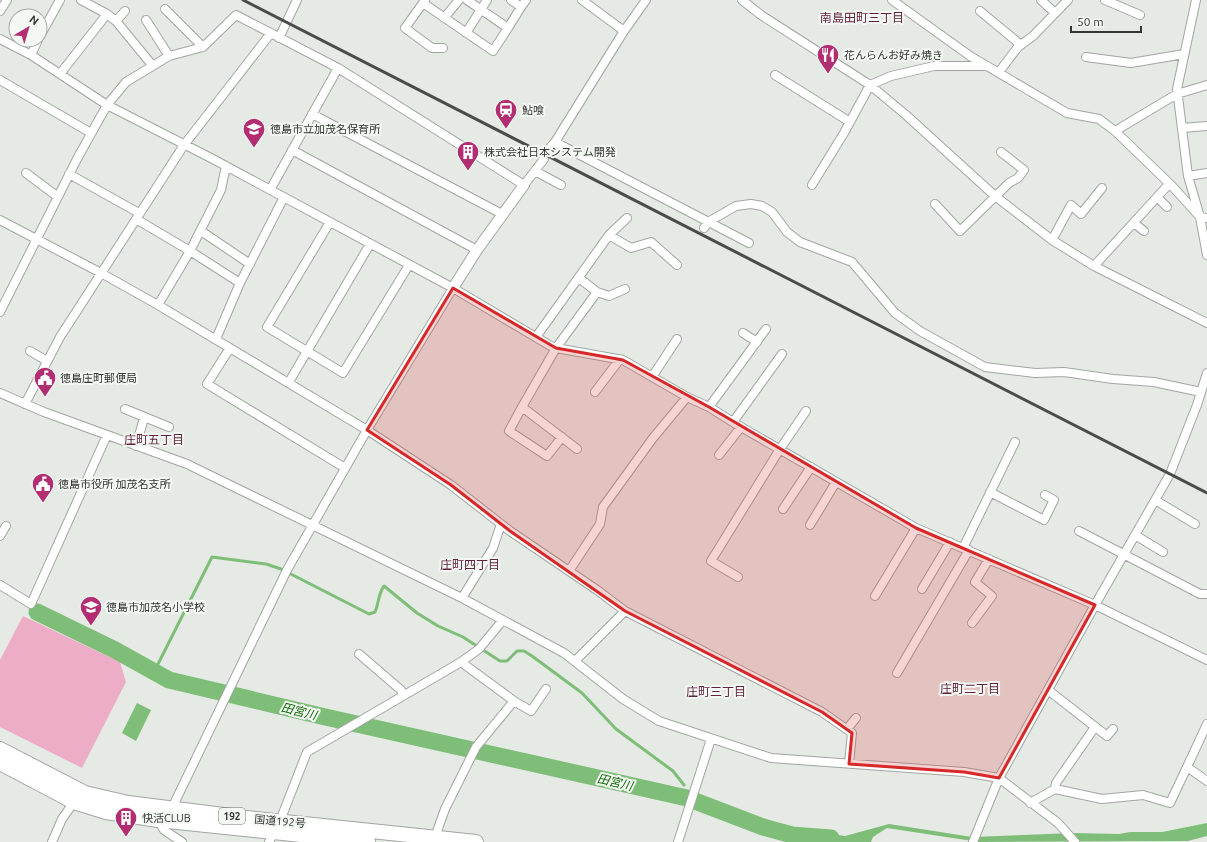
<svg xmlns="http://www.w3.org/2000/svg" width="1207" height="842" viewBox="0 0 1207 842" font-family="Ubuntu,'Noto Sans JP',sans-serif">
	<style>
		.green { fill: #eeadc6 }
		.water { fill: #7ebe78 }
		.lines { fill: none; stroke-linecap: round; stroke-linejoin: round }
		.stream { stroke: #7ebe78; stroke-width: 3 }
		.river { stroke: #7ebe78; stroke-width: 17 }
		.minor-casing { stroke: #a1a6a1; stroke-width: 10 }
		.tertiary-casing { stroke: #a1a6a1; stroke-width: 12 }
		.trunk-casing { stroke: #a1a6a1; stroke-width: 16 }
		.minor { stroke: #fff; stroke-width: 8 }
		.tertiary { stroke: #fff; stroke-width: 10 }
		.trunk { stroke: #fff; stroke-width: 14 }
		.rail { stroke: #494c49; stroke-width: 3 }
		.marked { fill: #d62828; fill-opacity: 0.2; stroke: #d62828; stroke-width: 3; stroke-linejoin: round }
		.labels { text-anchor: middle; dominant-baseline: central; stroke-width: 4; stroke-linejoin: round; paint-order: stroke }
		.shield { fill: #f3f8f2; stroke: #6d706c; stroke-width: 1 }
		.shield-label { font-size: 10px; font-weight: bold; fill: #333533 }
		.poi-label { font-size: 11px; fill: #333533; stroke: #f3f8f2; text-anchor: start }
		.street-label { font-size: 11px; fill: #333533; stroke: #f3f8f2 }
		.neighbourhood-label { font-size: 12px; fill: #632241; stroke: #f3f8f2 }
		.water-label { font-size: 12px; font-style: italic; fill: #0e6806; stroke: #f3f8f2 }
	</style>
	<rect width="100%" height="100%" fill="#e6eae5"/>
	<path class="green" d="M23,616L120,662L126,682L82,768L0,727V660Z"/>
	<path class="water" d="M137,703L151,710L136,741L122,733Z
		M1207,823V836L1188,841L979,842L887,828L873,837L871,842H821L808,840L810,831L845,836L889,824L972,837L1074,833L1119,834L1130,832H1162Z"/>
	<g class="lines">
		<path class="stream" d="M154,672L212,557L266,564L281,569L369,614L375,612C379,603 378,594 384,586L417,613L438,626L463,637L500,661H507L517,651H524L532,656L582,693L616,729L673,771L684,785
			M686,793L687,798"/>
		<path class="river" d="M37,612L115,650L169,680L321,716L687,798L763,827L792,835L831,838"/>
		<g class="minor-casing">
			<path id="minor" d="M81,0L107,14L116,21L152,65
				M425,0L423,3L493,51L508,28L467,0
				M511,0L521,7L526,0
				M582,0L624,31
				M742,0L761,15L870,85L906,115L995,196L1052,240L1094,266L1207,323
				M892,0L970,56L1067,113L1099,119L1115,131
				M1041,0L1055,13
				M1105,0L1140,15
				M1196,0L1177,89L1188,176L1200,217L1207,255
				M423,3L405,28L432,48H443
				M165,9L203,47
				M0,11L7,0
				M980,11L1021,45
				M444,18L459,0
				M146,20L169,56
				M116,21L125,11
				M508,28L521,7
				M466,33L487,0
				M40,36L60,0
				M279,38L297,0
				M0,39L31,55L107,105L211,158L453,288L549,345L556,348L623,360L687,397L709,407L736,424L916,528L1095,605L1207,660
				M31,55L38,40
				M1086,57L1131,63L1184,54
				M999,72L1018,47L1033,36L1068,0
				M60,74L107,14
				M775,75L850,122
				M0,80L91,133
				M1207,85L1177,94L1115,131L1172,186L1200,217L1207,218
				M312,114L502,214
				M1182,128L1207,126
				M555,142L749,243
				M292,150L477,250
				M548,150L555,142L624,31L646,0
				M535,171L561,185
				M26,173L58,197
				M69,174L139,213
				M1188,176L1207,173
				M812,185L844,133L870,85L891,76L934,66H984
				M270,190L338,68
				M1157,197L1167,207
				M935,204L960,231L1009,183L1018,178L1024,170L1001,152
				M136,219L190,251L221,190L226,166
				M0,220L101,273L158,305L367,430L451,485L510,531L597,590L625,611L822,712L852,733L849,764
				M330,222L267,327L343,373L409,265
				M1134,223L1144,231
				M704,228L708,222L736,206L751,204L762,206L772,212L787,232L800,242L852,262L895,313L920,331L985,367L1035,373L1064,372L1113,379L1154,382L1201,392
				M201,231L250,264
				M609,235L627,218
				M1052,240L1071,205L1081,214L1102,188
				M1094,266L1169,184
				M579,278L597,292
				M158,305L190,251L240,283
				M0,312L77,159L107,105L126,82L169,56L203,47L236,15L338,68L524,185L544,159
				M743,333L757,342
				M536,337L609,235L631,248L651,242L677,265
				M216,339L240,283L284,197
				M230,348L207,384L345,468
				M30,351L47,361
				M652,377L677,339
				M289,382L370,244
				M595,392L620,359
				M0,393L44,412L187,464L462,598L564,653L623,699L659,721L771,758L964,772L999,778L1058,823L1075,842
				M25,404L60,337L184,145L271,33
				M522,407L509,431L547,456L562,437
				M709,407L766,329
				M125,409L169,427
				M733,422L782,354
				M136,446L144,418
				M577,449L522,407L556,348L597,292L609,296L625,289
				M719,455L741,427
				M990,492L1044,520L1054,500L1045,495
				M1155,500L1195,524
				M783,509L811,467
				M810,525L836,482
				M1079,531L1200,594H1207
				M1135,535L1163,552
				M0,536L6,526
				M963,548L1015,442
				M569,571L600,524L603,507L653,438L687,397
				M738,577L711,561L780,449L806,411
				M0,585L31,604L107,435
				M922,589L950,542
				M875,596L916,528
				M462,598L493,548L501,524
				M972,623L992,596L975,582L989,559
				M359,654L401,690L403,696
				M575,661L625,611
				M897,673L969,550
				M1048,690L1107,736L1113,729
				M514,701L531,711L546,689
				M1207,724L1187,767L1207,781
				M847,729L856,718
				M1055,789L1056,783L1095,727
				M1030,803L1055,789L1102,799L1143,795L1170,803L1187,767
				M172,808L287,570L367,430L453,288
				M158,820L164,830L182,842
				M435,837L445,809L476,747L514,701L461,662
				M52,842L62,819L74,802
				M269,842L280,821L307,752L461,662L479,649L503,620
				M678,842L711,739
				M973,842L999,778L1095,605L1170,474L1197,405L1207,373"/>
		</g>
		<g class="tertiary-casing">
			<path id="tertiary" d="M453,288L477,250L524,185"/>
		</g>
		<g class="trunk-casing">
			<path id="trunk" d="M0,749L85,793L128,803L256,819L476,842
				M0,763L74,802L106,812L158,820L368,842"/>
		</g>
		<use href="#minor" class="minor"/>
		<use href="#tertiary" class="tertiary"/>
		<use href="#trunk" class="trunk"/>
		<path class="rail" d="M243,0L1207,493"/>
	</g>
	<path class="marked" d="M453,288L556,348L623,360L709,407L916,528L1095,605L999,778L964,772L849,764L852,733L822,712L625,611L510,531L451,485L367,430Z"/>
	<defs>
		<g id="restaurant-pin" transform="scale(1.15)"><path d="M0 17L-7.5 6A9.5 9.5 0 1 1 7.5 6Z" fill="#b32d72" stroke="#f3f8f2"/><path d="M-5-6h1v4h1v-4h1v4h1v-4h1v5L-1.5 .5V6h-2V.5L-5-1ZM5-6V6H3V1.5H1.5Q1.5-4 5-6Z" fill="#fff"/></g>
		<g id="station-pin" transform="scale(1.15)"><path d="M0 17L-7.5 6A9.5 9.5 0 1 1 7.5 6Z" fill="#b32d72" stroke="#f3f8f2"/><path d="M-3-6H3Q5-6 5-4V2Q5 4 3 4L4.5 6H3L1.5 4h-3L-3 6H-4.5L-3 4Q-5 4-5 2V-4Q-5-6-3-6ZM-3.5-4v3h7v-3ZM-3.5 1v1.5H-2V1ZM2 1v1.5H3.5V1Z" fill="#fff"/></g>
		<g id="school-pin" transform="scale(1.15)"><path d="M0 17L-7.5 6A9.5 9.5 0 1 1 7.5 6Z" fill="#b32d72" stroke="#f3f8f2"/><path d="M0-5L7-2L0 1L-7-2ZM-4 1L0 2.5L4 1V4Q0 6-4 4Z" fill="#fff"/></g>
		<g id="building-pin" transform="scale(1.15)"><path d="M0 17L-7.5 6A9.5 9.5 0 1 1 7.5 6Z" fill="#b32d72" stroke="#f3f8f2"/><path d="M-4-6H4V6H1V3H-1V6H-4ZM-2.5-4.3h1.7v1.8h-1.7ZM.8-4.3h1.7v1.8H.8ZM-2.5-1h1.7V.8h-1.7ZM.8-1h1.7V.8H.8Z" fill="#fff"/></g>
		<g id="civic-pin" transform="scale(1.15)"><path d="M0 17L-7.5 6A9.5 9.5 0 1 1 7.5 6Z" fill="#b32d72" stroke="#f3f8f2"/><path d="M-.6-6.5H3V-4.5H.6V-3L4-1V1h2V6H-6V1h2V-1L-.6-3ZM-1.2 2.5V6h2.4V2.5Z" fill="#fff"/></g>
	</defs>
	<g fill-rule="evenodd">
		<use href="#restaurant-pin" x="828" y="55"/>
		<use href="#station-pin" x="506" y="110"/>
		<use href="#school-pin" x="254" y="129"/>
		<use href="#building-pin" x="468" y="152"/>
		<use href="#civic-pin" x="45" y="378"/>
		<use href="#civic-pin" x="43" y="484"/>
		<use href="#school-pin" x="91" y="607"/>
		<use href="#building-pin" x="126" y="818"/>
	</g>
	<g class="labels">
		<rect class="shield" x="219" y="808" width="26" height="16" rx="3"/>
		<g class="shield-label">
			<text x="232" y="816">192</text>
		</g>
		<g class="poi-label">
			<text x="844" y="55">花んらんお好み焼き</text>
			<text x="522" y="110">鮎喰</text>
			<text x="270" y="129">徳島市立加茂名保育所</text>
			<text x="484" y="152">株式会社日本システム開発</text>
			<text x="60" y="378">徳島庄町郵便局</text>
			<text x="58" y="484">徳島市役所 加茂名支所</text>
			<text x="106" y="607">徳島市加茂名小学校</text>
			<text x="142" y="818">快活CLUB</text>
		</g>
		<g class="street-label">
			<text transform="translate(280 821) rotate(5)">国道192号</text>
		</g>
		<g class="neighbourhood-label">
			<text x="862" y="17">南島田町三丁目</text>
			<text x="154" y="439">庄町五丁目</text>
			<text x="470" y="564">庄町四丁目</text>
			<text x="970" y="688">庄町二丁目</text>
			<text x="716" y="691">庄町三丁目</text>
		</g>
		<g class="water-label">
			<text transform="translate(299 711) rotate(14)">田宮川</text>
			<text transform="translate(615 782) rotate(13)">田宮川</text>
		</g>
	</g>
	<g transform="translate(28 28) rotate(38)"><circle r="19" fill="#f3f8f2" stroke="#a6aaa6"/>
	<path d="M0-3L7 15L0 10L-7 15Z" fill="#b32d72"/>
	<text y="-6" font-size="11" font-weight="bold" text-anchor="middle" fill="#333533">N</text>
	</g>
	<path d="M1071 26v6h70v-6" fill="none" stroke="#333533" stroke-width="2"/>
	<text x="1077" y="26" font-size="12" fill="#333533" stroke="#f3f8f2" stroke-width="3" paint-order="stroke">50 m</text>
</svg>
